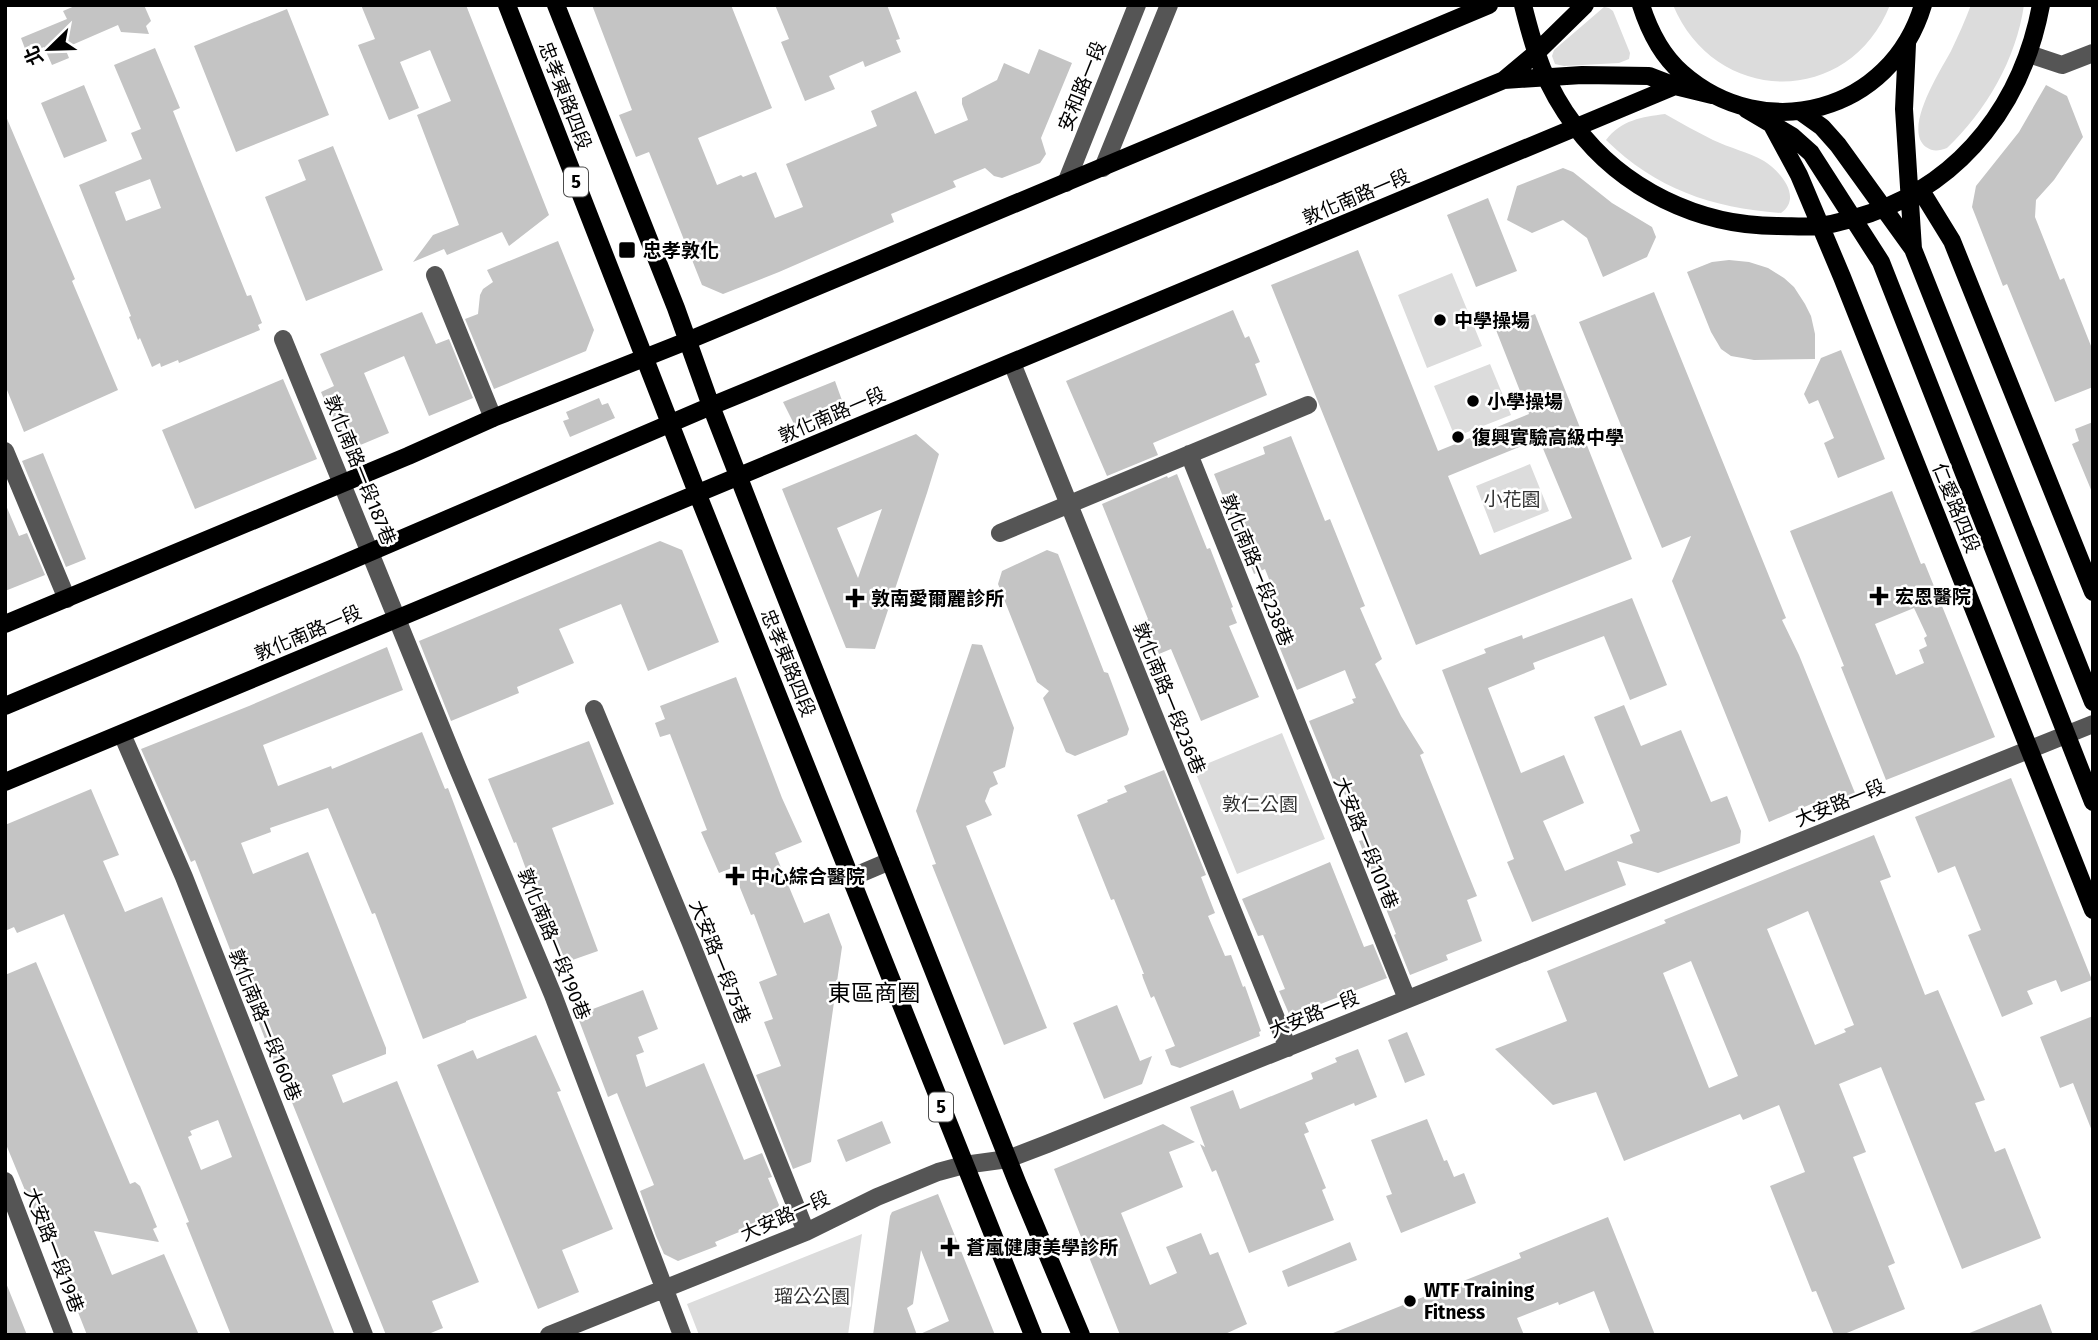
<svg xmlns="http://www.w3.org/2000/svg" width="2098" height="1340" viewBox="0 0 2098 1340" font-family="'Fira Sans','Noto Sans TC',sans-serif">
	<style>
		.green { fill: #dcdcdc }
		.building { fill: #c4c4c4; fill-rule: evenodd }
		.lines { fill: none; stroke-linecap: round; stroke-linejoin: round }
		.minor { stroke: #555; stroke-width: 18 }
		.major { stroke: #000; stroke-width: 18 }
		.poi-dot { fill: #000; stroke: #fff; stroke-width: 2.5 }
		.labels { text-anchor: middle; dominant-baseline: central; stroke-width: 5; stroke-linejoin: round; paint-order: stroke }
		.shield { fill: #fff; stroke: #4c4c4c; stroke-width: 2 }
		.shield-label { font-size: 18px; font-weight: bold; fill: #000 }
		.street-label { font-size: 19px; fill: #000; stroke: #fff }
		.poi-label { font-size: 19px; font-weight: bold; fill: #000; stroke: #fff; text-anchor: start }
		.park-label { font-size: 19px; fill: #333; stroke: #fff }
		.quarter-label { font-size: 23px; fill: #000; stroke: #fff }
	</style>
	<rect width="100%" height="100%" fill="#fff"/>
	<path class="green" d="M1673,5H1890C1849,108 1715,106 1673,5Z
		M1971,5H2024C2016,60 1986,111 1947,148C1939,151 1933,152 1926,147C1902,129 1941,70 1951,51C1958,36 1965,21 1971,5Z
		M1604,7L1609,8L1613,11L1630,53L1629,59L1619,63L1564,66L1555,64L1552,56L1554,50Z
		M1665,114C1681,123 1697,132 1713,140C1730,148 1748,152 1764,161C1780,171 1803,197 1781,213C1712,208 1656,189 1606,140C1621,120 1642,117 1665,114Z
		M1452,273L1482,346L1427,368L1398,295Z
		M1490,364L1511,415L1455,437L1434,386Z
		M1530,464L1549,511L1494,533L1476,486Z
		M1282,733L1325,839L1237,874L1194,769Z
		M862,1234L848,1335H699L687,1304Z"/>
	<path class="building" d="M77,5H144L151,21L146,26L149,34L121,32L118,25L65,48L69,58L52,65L44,47L27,54L21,38L67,19L63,11Z
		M361,5H466L549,215L509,246L502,232L447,255L444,249L413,262L433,235L459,225L417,115L451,101L430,50L400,62L419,108L389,120L358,45L375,39Z
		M592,5H731L772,108L698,138L717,185L741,175L743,177L756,172L775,218L803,207L786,164L877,126L871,111L916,91L935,134L968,120L962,104V98L997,80L1004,63L1029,74L1039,49L1072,63L1041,138L1046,154L1040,163L1002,178L994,176L985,168L953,181L956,187L891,214L894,222L779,272L723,294L702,285L649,152L636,157L619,115L632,110Z
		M775,5H887L900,39L896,40L901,52L865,67L863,61L829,76L835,89L805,101L781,42L789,39Z
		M287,9L329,115L236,152L194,46Z
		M155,48L180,108L173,111L196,169L247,296L251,295L262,323L258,325L260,330L179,363L178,360L161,367L160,363L152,367L140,338L138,340L129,317L131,316L79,185L142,159L131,133L141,129L114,65ZM150,179L161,208L126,221L115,192Z
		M84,85L107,141L64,158L41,103Z
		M2046,85L2067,96L2083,137L2054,180L2036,200L2035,217L2060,280L2064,278L2093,351V387L2055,402L2007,284L2003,286L1972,207L1976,186L2019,132Z
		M5,114L75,279L72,281L118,390L24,432L5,385Z
		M333,146L383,270L306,301L265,197L306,180L298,160Z
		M1563,168L1573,172L1612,203L1652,227L1656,237L1647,257L1603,277L1587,238L1563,220L1532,233L1507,220L1517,186Z
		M1488,198L1517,271L1476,287L1447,215Z
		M558,241L594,330L586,351L494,389L465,319L478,314L480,295L483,289L493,282L487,270Z
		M1358,250L1438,451L1529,414L1496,330L1535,314L1632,559L1416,645L1271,285ZM1539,439L1572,518L1480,555L1448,476Z
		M1729,260L1749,262L1768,268L1784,278L1794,287L1805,304L1811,316L1815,334V359L1754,360L1731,356L1721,349L1711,332L1687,272L1712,262Z
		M1654,292L1786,618L1782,620L1799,655L1855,793L1819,808L1816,802L1769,822L1672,581L1691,536L1662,548L1616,437L1624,433L1579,322Z
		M1233,310L1245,338L1249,336L1260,362L1255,364L1267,395L1153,443L1158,455L1107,476L1066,381Z
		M422,312L436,344L449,339L473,398L429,416L404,356L364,373L389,433L346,451L321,392L334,386L320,354Z
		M1841,350L1885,459L1838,478L1824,443L1834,438L1818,400L1809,404L1804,394L1821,358Z
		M283,379L317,459L195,509L162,430Z
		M835,381L844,406L795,426L783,402Z
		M599,398L602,405L608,403L615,418L570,437L563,421L569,419L566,412Z
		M2093,422V492H2092L2072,444L2079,441L2075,429Z
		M916,434L939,454L927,493L875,649L846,648L782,489ZM882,509L858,578L837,528Z
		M1291,436L1325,521L1330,519L1365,606L1360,608L1382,659L1375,664L1401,716L1424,753L1420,755L1477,896L1467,900L1482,941L1446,955L1448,960L1410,975L1394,935L1396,934L1359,841L1363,840L1341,785L1336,787L1309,721L1354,703L1352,699L1356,698L1345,670L1297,690L1279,646L1293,640L1265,569L1254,574L1214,474L1265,454L1263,447Z
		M43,453L86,559L66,567L22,461Z
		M1177,474L1207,549L1210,548L1233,607L1231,608L1237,623L1229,626L1259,697L1201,721L1171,649L1159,654L1145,620L1148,619L1102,504L1167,476L1168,478Z
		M1892,491L1921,564L1924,563L1925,564L1995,737L1886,780L1841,667L1844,666L1790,531ZM1914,608L1927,636L1924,638L1927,646L1919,650L1924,663L1896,675L1875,624Z
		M5,503L19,536L27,533L45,575L5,591Z
		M660,541L682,550L719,642L648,671L621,604L559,629L574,663L517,687L519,693L451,721L419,641Z
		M1047,550L1058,554L1104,672L1108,673L1129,729L1127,735L1075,756L1066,752L1043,698L1049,691L1037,682L998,584L1002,571Z
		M1632,598L1667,685L1630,700L1604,636L1533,663L1535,669L1488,688L1521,773L1564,755L1584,803L1543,821L1565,871L1633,843L1630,835L1640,831L1594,717L1624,705L1641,746L1681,730L1711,802L1727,796L1741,831L1740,843L1658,873L1617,861L1626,885L1532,922L1507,862L1514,859L1442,670L1486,653L1484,649L1522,635L1523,639Z
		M972,644L982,645L1014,728L1005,767L993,772L998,784L990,788L985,801L992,815L966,826L1047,1028L1004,1045L932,865L936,864L916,811Z
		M387,647L403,690L263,745L278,786L331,766L332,769L422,732L445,789L448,788L527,998L466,1021V1022L423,1039L375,913L372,914L328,808L270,828L271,832L241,843L253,874L308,852L386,1048V1054L332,1075L343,1103L397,1081L479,1282L432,1301L443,1328L426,1335H386L289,1095H287L195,860L191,862L141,749L249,706Z
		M736,677L782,798L802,842L775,853L804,923L829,913L842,947L811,1162L793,1169L756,1075L781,1066L764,1022L773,1019L759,982L777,975L754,914L751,915L732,868L719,873L701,832L707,830L670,734L660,737L655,723L665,719L660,706Z
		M589,741L614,804L552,828L598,951L561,964L516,842L514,843L488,779Z
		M1164,770L1206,875L1201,877L1215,913L1208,916L1225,956L1231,955L1243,987L1245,986L1261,1031L1259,1032L1260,1036L1180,1068L1171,1065L1165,1050L1175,1046L1154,996L1151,998L1143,978L1142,974H1144L1114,899L1111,900L1077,815L1108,802L1107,800L1127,792L1124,786Z
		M2011,778L2092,980L2061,992L2056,980L2027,991L2033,1004L2002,1017L1968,935L1981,930L1955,866L1938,873L1915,817Z
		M91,789L119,855L103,861L125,912L162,897L335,1335H231L186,1223L189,1222L64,914L17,933L14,927L5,931V825ZM218,1120L232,1157L201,1170L188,1137L192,1135L190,1131Z
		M1874,835L1891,877L1880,881L1925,995L1938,990L1985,1100L1975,1103L1995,1152L2005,1148L2041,1238L1962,1269L1881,1067L1839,1084L1866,1152L1853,1157L1895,1263L1888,1266L1905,1309L1842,1335H1834L1816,1291L1812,1292L1770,1186L1805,1172L1779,1105L1743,1120L1740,1114L1624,1161L1596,1092L1553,1105L1495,1049L1567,1021L1547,971L1666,923L1664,920ZM1808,911L1854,1025L1844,1029L1846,1032L1815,1045L1767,929ZM1691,961L1738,1076L1709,1088L1663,973Z
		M1330,862L1364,947L1373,944L1387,978L1290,1016L1279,991L1285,989L1263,935L1258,936L1242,899Z
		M36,962L130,1184L135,1182L140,1186L157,1227L153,1229L159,1242L94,1231L112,1275L164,1254L199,1335H87L50,1241L43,1244L35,1225L39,1224L5,1142V975Z
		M643,990L658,1029L638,1037L644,1052L636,1055L646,1087L704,1063L744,1160L762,1153L772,1177L768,1178L779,1205L773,1218L715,1242L717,1246L678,1261L664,1254L656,1236L640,1191L654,1185L617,1093L608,1097L577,1015Z
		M1117,1005L1140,1061L1152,1056L1142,1084L1104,1099L1073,1023Z
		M2093,1016V1131H2092L2073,1083L2060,1088L2040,1037Z
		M1407,1032L1425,1075L1405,1083L1388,1040Z
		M536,1035L561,1091L557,1092L613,1229L562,1250L579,1292L538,1309L437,1065L473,1050L477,1059Z
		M1358,1049L1377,1097L1355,1106L1354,1103L1305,1123L1309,1132L1304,1134L1326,1188L1322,1190L1334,1220L1249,1253L1216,1170L1212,1172L1200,1144L1205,1147L1190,1107L1233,1090L1240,1109L1313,1079L1311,1073L1337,1062L1335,1058Z
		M1427,1119L1444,1161L1447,1160L1454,1177L1464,1173L1476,1203L1401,1233L1386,1196L1392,1194L1371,1140Z
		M882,1121L891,1143L846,1162L837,1140Z
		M1163,1124L1195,1142L1169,1152L1183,1187L1121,1213L1150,1285L1177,1273L1166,1247L1201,1233L1210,1255L1218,1252L1247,1324L1223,1335H1120L1054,1169Z
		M938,1194L995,1335H918L949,1321L921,1250L913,1304L907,1308L917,1335H873L890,1216L892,1212Z
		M1608,1217L1655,1335H1611L1594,1291L1559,1305L1558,1302L1517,1318L1524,1335H1328L1521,1258L1519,1253Z
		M1350,1242L1357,1260L1288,1287L1282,1271Z
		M5,1283H6L27,1335H5Z
		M2041,1304L2053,1335H1967V1334Z"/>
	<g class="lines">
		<path class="minor" d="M2029,54L2062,65L2093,53
			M1103,168L1169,5
			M1066,183L1137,5
			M435,275L493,418
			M283,339L456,764L553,995L682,1335
			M1012,363L1288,1048
			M5,451L67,599
			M1189,454L1407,999
			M1000,533L1308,405
			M594,709L690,941L806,1232
			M122,734L184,877L364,1335
			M850,878L890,861
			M5,1181L64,1335
			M549,1335L806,1232L877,1197L938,1172L964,1165L1008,1159L1047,1144L2093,724"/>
		<path class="major" d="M507,5L698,495L1033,1335
			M556,5L676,308L711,406L769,555L1017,1182L1081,1335
			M1523,5C1535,53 1545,86 1575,126C1622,189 1699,226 1777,226C1791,226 1806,227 1819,226C1837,224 1854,218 1871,213C1965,180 2023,101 2041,5
			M1641,5C1649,30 1662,56 1682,73C1765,146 1891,112 1923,5
			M1907,44L1904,109L1913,249
			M1504,80L1535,54L1585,5
			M1746,109L1792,136L1811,153L1881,262L2093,802
			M1801,112L1822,127L1838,145L1913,249L2093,702
			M1772,125L1799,175L1842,277L2093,910
			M1920,189L1952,241L2093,592
			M5,624L408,456L493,418L687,341L1489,5
			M5,706L331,569L711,406L1504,80L1582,75L1649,76L1675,86L1712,95
			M5,782L1675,86"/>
	</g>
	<g class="poi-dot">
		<rect x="618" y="241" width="18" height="18" rx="3.5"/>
		<circle cx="1440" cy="320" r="7"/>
		<circle cx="1473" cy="401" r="7"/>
		<circle cx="1458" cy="437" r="7"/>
		<path d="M1875.5 585.5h7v7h7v7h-7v7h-7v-7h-7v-7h7z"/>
		<path d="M851.5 587.5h7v7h7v7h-7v7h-7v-7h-7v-7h7z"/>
		<path d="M731.5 865.5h7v7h7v7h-7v7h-7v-7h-7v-7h7z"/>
		<path d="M946.5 1236.5h7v7h7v7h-7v7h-7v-7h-7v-7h7z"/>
		<circle cx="1410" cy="1301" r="7"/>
	</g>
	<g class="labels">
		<g class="shield">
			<rect x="564" y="167.5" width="24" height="29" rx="5"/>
			<rect x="929" y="1092.5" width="24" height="29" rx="5"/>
		</g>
		<g class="shield-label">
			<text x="576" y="182">5</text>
			<text x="941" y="1107">5</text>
		</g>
		<g class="street-label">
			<text transform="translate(1082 86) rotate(-68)">安和路一段</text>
			<text transform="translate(565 96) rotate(69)">忠孝東路四段</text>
			<text transform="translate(1356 197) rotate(-23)">敦化南路一段</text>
			<text transform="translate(832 415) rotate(-23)">敦化南路一段</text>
			<text transform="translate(360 470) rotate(68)">敦化南路一段187巷</text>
			<text transform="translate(1956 508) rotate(68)">仁愛路四段</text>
			<text transform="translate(1257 570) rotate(68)">敦化南路一段238巷</text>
			<text transform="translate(308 633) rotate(-23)">敦化南路一段</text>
			<text transform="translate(788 663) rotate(68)">忠孝東路四段</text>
			<text transform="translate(1169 698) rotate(68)">敦化南路一段236巷</text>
			<text transform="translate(1840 803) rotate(-22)">大安路一段</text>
			<text transform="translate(1366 843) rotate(68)">大安路一段101巷</text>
			<text transform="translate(554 944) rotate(68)">敦化南路一段190巷</text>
			<text transform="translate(720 962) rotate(68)">大安路一段75巷</text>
			<text transform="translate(1314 1014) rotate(-22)">大安路一段</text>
			<text transform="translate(265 1025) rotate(68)">敦化南路一段160巷</text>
			<text transform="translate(785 1216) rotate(-24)">大安路一段</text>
			<text transform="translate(54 1250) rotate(69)">大安路一段19巷</text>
		</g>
		<g class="poi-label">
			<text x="643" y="250">忠孝敦化</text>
			<text x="1454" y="320">中學操場</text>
			<text x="1487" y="401">小學操場</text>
			<text x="1472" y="437">復興實驗高級中學</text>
			<text x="1895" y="596">宏恩醫院</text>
			<text x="871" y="598">敦南愛爾麗診所</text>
			<text x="751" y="876">中心綜合醫院</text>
			<text x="966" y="1247">蒼嵐健康美學診所</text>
			<text x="1424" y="1290">WTF Training<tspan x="1424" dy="22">Fitness</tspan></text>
		</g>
		<g class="park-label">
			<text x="1512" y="499">小花園</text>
			<text x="1260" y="804">敦仁公園</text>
			<text x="812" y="1296">瑠公公園</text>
		</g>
		<g class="quarter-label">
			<text x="874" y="993">東區商圈</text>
		</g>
	</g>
	<rect width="2098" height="1340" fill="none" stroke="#000000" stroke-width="14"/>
	<g transform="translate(49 49) rotate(247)" stroke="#ffffff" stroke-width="5" paint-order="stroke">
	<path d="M0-5L12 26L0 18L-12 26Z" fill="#000000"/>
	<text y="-10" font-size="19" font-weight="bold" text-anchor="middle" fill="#000000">北</text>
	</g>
</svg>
